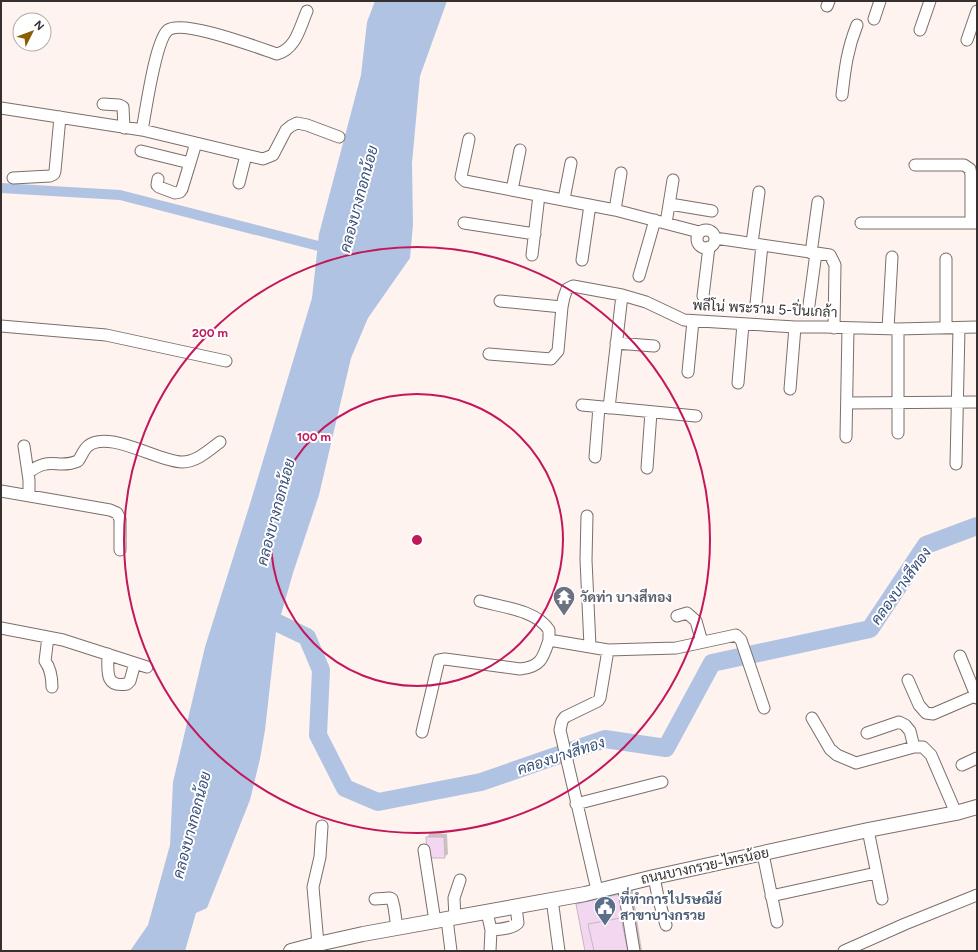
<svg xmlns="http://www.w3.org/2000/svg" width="978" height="952" viewBox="0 0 978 952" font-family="Figtree,Sarabun,sans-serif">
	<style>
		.water { fill: #b1c3e2 }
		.shadow { fill: #0003 }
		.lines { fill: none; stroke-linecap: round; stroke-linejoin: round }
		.canal { stroke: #b1c3e2; stroke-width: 10 }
		.river { stroke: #b1c3e2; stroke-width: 18 }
		.building { fill: #f3d6f0; stroke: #c2b9c1 }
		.minor-casing { stroke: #7a6f6b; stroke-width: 13 }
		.major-casing { stroke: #7a6f6b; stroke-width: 16 }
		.minor { stroke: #fff; stroke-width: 11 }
		.major { stroke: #fff; stroke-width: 14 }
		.ring { fill: none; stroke: #c2185b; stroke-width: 2 }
		.labels { text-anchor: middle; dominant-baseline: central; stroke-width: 4; stroke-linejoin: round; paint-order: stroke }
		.street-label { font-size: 14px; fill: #363130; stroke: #fff }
		.worship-label { font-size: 14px; font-weight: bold; fill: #5b616d; stroke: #fff; text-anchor: start }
		.service-label { font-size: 14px; font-weight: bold; fill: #4e5e75; stroke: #fff; text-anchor: start }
		.water-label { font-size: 15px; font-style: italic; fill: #364e79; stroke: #fff }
		.centre { fill: #c2185b; stroke: #fff; stroke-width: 2 }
		.ring-label { font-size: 12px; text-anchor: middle; font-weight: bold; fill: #c2185b; stroke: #fff; stroke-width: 4; stroke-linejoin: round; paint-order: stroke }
	</style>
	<rect width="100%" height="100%" fill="#fef3ef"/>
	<path class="water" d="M375,1H447L420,76L412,163L413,225L410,258L368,318L351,358L319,495L293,573L276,632L265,730L260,759L250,800L207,908L196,913L185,951H130L148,925L170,845L173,782L205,647L249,507L312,298L319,234L361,75L367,22Z"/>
	<path class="shadow" d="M430,833L447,834L448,854L444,857H428L427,837Z
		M632,886L642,951H586L577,904L585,896Z"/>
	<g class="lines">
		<path class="canal" d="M1,188L120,195L330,249"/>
		<path class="river" d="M257,613L307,637L321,670L318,735L345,788L378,802L481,782L605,739L666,748L712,663L870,629L926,545L977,526"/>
	</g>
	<path class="building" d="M426,837H444L445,858H427Z
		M624,893L634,951H585L576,904Z
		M621,918L628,951H594L588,924Z"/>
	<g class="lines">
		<g class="minor-casing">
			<path id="minor" d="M827,6L829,1
				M874,19L880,1
				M920,30L930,1
				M967,40L977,11
				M842,95C845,69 847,50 857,25
				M103,104L119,105L123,107L124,128
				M1,108L142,130L263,159L273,155L286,130L291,126L297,123L307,125L339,137
				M142,130C146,111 155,41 168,30C183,19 259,48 277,54C296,49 300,27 307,11
				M469,139L461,177L465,181L615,210L699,232
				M141,151L190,163L182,189L180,192L175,193L159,187L157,185L158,179
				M190,163L196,143
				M915,165H964L970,169L971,175V223
				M13,178L50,176L54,174L55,171L60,117
				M239,183L246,155
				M512,190L520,150
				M564,199L571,163
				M670,204L712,211
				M615,210L621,173
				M464,223L535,234
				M666,223L673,180
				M861,223H977
				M697 239a9 9 0 1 1 18 0a9 9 0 1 1-18 0Z
				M715,238L830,255L835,265L834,328
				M752,243L759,192
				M811,253L818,202
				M532,255L539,195
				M582,260L590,205
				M639,276L655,220
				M703,296L709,247
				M500,301L562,307L564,297L567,289L573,286L622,295L646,302L684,320L795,327H824L898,329L977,327
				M756,304L762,245
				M809,305L816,253
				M1,326L106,335L226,361
				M946,327V259
				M888,329L892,257
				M898,329V433
				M616,343L654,346
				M489,354L551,359L558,351L562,307
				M688,372L693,321
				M738,383L743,324
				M790,389L795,327
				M847,403L977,402
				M582,405L696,416
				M609,408L622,295
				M846,437L848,328
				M24,446L29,480V496
				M595,457L599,407
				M956,464L959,328
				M647,468L651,412
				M28,473C50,455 58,470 78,461C82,456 83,450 88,446C108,429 159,462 182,462C197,462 209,450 220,442
				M1,491L110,510L117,513L120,519V550
				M587,516L586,560L590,646
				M480,601C502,607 536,610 549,630V640L608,650L600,698L598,701L565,717L562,721L560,730L597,890
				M677,616L687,613L696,621L702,642
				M1,628L63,640L147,667
				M48,637L45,661C51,669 52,677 52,687
				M608,650L676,648L736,635L741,640L764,708
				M108,654C108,670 104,688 127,684L130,681L135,663
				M960,656L977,698
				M908,680L919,705L926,713L933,714L977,695
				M812,718L830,749L837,755L856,763L914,747H923L931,755L956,813
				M422,732L439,660L445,659L520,669C541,667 543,658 549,640
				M867,733L899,722L905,725L910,731L914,747
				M962,765L977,758
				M576,804L662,782
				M868,830L882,899
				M424,850L435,921
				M763,854L777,922
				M654,877L658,897L666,925
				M623,884L634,951
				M771,896L876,873
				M375,899L390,898L392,899L394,907L397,928
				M552,899L559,951
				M487,912L491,930C499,929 512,929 518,923L516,907
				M455,918L454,898L460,880
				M447,919L451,951
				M318,944L313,887L320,857L322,826
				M490,951L491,930
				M844,951L905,924L977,895"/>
		</g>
		<g class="major-casing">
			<path id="major" d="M291,951L318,944L363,934L585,894L654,877L868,830L956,813L977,807"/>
		</g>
		<use href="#minor" class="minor"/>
		<use href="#major" class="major"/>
	</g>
	<g class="ring">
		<circle cx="417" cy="540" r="146"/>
		<circle cx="417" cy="540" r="293"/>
	</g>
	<defs>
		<g id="temple-pin" transform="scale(1.15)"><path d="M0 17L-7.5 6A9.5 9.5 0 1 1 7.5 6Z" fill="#6b7280" stroke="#fff"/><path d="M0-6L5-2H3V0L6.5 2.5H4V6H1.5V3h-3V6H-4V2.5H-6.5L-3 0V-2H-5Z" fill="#fff"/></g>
		<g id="civic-pin" transform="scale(1.15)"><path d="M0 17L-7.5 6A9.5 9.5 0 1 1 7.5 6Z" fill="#5c6f8a" stroke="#fff"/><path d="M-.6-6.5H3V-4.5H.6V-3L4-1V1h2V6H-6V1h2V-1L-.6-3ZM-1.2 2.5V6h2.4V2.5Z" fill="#fff"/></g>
	</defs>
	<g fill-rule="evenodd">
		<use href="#temple-pin" x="564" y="597"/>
		<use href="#civic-pin" x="605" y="907"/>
	</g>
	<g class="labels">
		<g class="street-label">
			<text transform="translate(765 309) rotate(3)">พลีโน่ พระราม 5-ปิ่นเกล้า</text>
			<text transform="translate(705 866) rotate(-12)">ถนนบางกรวย-ไทรน้อย</text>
		</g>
		<g class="worship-label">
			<text x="580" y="597">วัดท่า บางสีทอง</text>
		</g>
		<g class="service-label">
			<text x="620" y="899">ที่ทำการไปรษณีย์<tspan x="620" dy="16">สาขาบางกรวย</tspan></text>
		</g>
		<g class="water-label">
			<text transform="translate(359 199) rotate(-75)">คลองบางกอกน้อย</text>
			<text transform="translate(276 512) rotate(-75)">คลองบางกอกน้อย</text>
			<text transform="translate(901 586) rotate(-54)">คลองบางสีทอง</text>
			<text transform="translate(561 756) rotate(-18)">คลองบางสีทอง</text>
			<text transform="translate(192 825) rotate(-75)">คลองบางกอกน้อย</text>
		</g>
	</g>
	<circle cx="417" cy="540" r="6" class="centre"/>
	<g class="ring-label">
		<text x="210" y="337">200 m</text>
		<text x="314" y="441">100 m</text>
	</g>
	<rect width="978" height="952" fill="none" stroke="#363130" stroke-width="4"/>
	<g transform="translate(32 32) rotate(48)"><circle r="19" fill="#ffffff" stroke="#afadac"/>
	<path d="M0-3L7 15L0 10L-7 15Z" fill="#895d00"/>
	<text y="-6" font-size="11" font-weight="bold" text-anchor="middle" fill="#363130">N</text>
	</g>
</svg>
